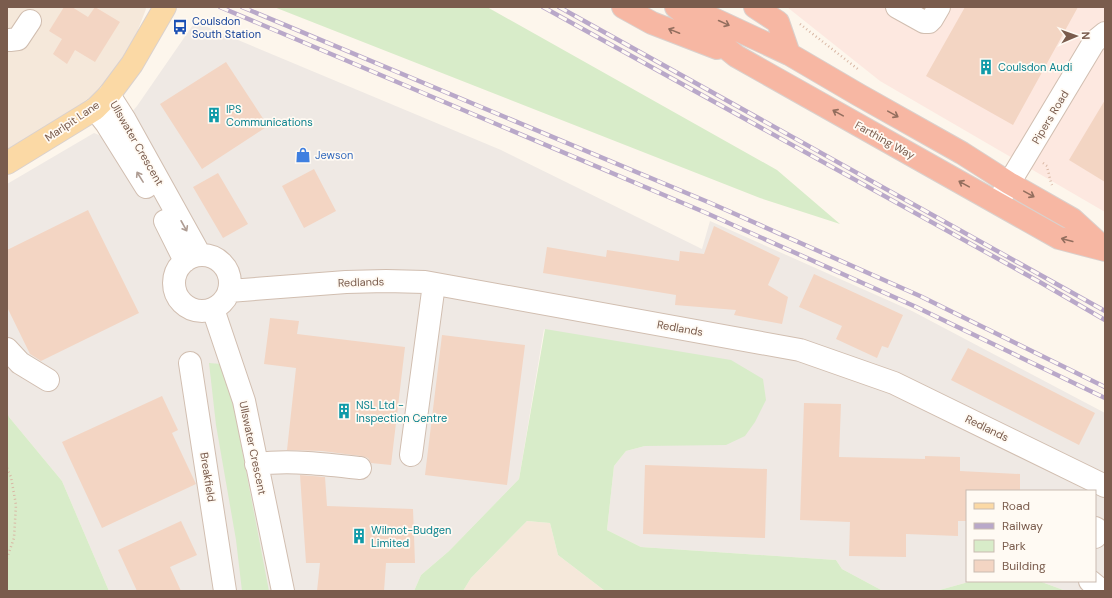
<svg xmlns="http://www.w3.org/2000/svg" width="1112" height="598" viewBox="0 0 1112 598" font-family="'DM Sans',sans-serif">
	<style>
		.residential { fill: #f5e8da }
		.commercial { fill: #fde8e0 }
		.industrial { fill: #efe9e4 }
		.green { fill: #d8ecc9 }
		.building { fill: #f3d5c3 }
		.lines { fill: none; stroke-linecap: round; stroke-linejoin: round }
		.minor-casing { stroke: #d1beb0; stroke-width: 24 }
		.major-casing { stroke: #dad1cd; stroke-width: 24 }
		.highway-casing { stroke: #dad1cd; stroke-width: 24 }
		.path { stroke: #d9b8a5; stroke-width: 2.5; stroke-dasharray: 1 3; stroke-linecap: butt }
		.minor { stroke: #fff; stroke-width: 22 }
		.major { stroke: #fbd9a5; stroke-width: 22 }
		.highway { stroke: #f7b7a3; stroke-width: 22 }
		.rail-casing { stroke: #b9a8c9; stroke-width: 4.5 }
		.rail { stroke: #fffaf3; stroke-width: 3; stroke-dasharray: 9; stroke-linecap: butt }
		.oneway { stroke: #936e5e }
		.oneway2 { stroke: #af9d94 }
		.labels { text-anchor: middle; dominant-baseline: central; stroke-width: 3.5; stroke-linejoin: round; paint-order: stroke }
		.transit-label { font-size: 11px; fill: #164399; stroke: #fffaf3; text-anchor: start }
		.culture-label { font-size: 11px; fill: #0d838f; stroke: #fffaf3; text-anchor: start }
		.street-label { font-size: 11px; fill: #7a5c4d; stroke: #fffaf3 }
		.shop-label { font-size: 11px; fill: #366cbe; stroke: #fffaf3; text-anchor: start }
	</style>
	<rect width="100%" height="100%" fill="#fdf6ec"/>
	<path class="residential" d="M7,7H122L128,8L129,7H145L146,9L132,45L91,103L7,149Z
		M527,521L550,523L558,555L605,591H463L471,578Z"/>
	<path class="commercial" d="M787,7H1105V212L880,81Z"/>
	<path class="industrial" d="M195,22L501,150L702,249L710,221L912,311L1105,413V591H1066L1039,581H1095V491H967V581H972L936,591H883L842,569L836,560L641,547L607,530L614,466L626,451L645,446L544,329L519,479L449,551L421,575L414,591H109L62,481L9,417L7,412V184L94,133L104,137L125,120L137,106Z"/>
	<path class="green" d="M274,7H487L777,170L840,224L760,198Z
		M545,329L731,360L763,379L766,400L755,422L745,436L726,445L645,446L626,451L614,466L607,530L641,547L836,560L842,569L883,591H605L558,555L550,523L527,521L471,578L463,591H414L421,575L449,551L519,479Z
		M209,363L221,364L234,408L269,591H242L236,540L216,425Z
		M7,412L9,417L62,481L109,591H7Z
		M972,581H1039L1066,591H936Z"/>
	<path class="building" d="M64,7H72L88,17L95,7L120,22L95,62L75,50L67,64L53,54L62,39L49,31Z
		M965,7H1078L1013,125L926,76Z
		M226,62L268,126L202,169L160,104Z
		M1105,100V182L1069,160Z
		M314,169L336,211L304,228L282,186Z
		M218,173L248,224L223,238L193,187Z
		M88,210L139,313L41,361L30,354L7,307V250Z
		M714,226L780,258L768,285L788,297L782,324L734,315L736,310L675,305L676,295L543,273L547,247L606,257L607,250L679,261L680,251L704,254Z
		M814,274L903,315L888,348L882,346L877,358L836,339L842,326L799,307Z
		M270,318L299,321L297,334L405,347L391,465L371,463L368,458L361,456L322,451L287,450L296,368L264,364Z
		M442,335L525,345L507,485L425,475Z
		M968,348L1095,413L1079,445L951,380Z
		M162,396L178,430L172,433L196,484L102,528L62,442Z
		M804,403L841,404L839,457L925,459V456L960,457V471L1020,474V491H967V521H958V536L906,534V557L849,556L850,522L800,520Z
		M645,465L767,469L765,538L643,534Z
		M300,475L325,477L327,506L413,509L415,563H386L384,591H317L320,563H306Z
		M181,521L197,555L170,567L181,591H137L118,550Z"/>
	<g class="lines">
		<g class="minor-casing">
			<path id="minor" d="M897,7L924,22H929L932,19L939,7
				M7,40H10L18,39L30,21
				M109,95L125,120L200,255
				M95,109L106,123L146,187
				M999,200L1094,42L1105,33
				M165,221L185,261
				M174 283a28 28 0 1 1 56 0a28 28 0 1 1-56 0Z
				M229,291L346,282L386,281L425,282L800,350L894,383L1105,486
				M213,309L244,401L283,591
				M7,349L20,363L48,380
				M190,363L225,591
				M411,455L434,284
				M256,464C291,460 325,464 360,468
				M1095,528L1097,529L1095,537
				M1090,581L1101,590L1105,591"/>
		</g>
		<g class="major-casing">
			<path id="major" d="M7,163L95,109L109,95L132,64L165,7"/>
		</g>
		<g class="highway-casing">
			<path id="highway" d="M623,7L652,23L717,48
				M676,7L736,56L1059,238L1105,250
				M755,7L778,22L789,54
				M690,8L789,54L859,95L962,153L1009,183L1072,219L1105,249"/>
		</g>
		<path class="path" d="M800,24L859,70
			M1043,163L1047,166L1051,183L1052,185
			M7,468L11,477L16,505L14,538L7,558"/>
		<use href="#minor" class="minor"/>
		<use href="#major" class="major"/>
		<use href="#highway" class="highway"/>
		<g class="rail-casing">
			<path id="rail" d="M220,7L704,212L914,306L1105,398
				M242,7L708,202L920,296L1105,387
				M543,7L1038,281L1105,320
				M559,7L1105,311"/>
		</g>
		<use href="#rail" class="rail"/>
	</g>
	<defs><path id="oneway-shaft" d="M-6 0H5M1.5-3L5.5 0L1.5 3" fill="none" stroke-width="1.6" stroke-linecap="round" stroke-linejoin="round"/></defs>
	<g class="oneway">
		<use href="#oneway-shaft" transform="translate(724 23) rotate(25)"/>
		<use href="#oneway-shaft" transform="translate(674 31) rotate(-158)"/>
		<use href="#oneway-shaft" transform="translate(838 113) rotate(-151)"/>
		<use href="#oneway-shaft" transform="translate(893 114) rotate(29)"/>
		<use href="#oneway-shaft" transform="translate(964 184) rotate(-151)"/>
		<use href="#oneway-shaft" transform="translate(1029 194) rotate(29)"/>
		<use href="#oneway-shaft" transform="translate(1067 240) rotate(-165)"/>
	</g>
	<g class="oneway2">
		<use href="#oneway-shaft" transform="translate(140 177) rotate(-122)"/>
		<use href="#oneway-shaft" transform="translate(184 226) rotate(61)"/>
	</g>
	<defs>
		<g id="bus-bare" transform="scale(1.2)"><path d="M-5-6H5V4H4V6H2V4H-2V6H-4V4H-5ZM-3.5-4V0h7V-4ZM-3.5 1.2v1.5H-2V1.2ZM2 1.2v1.5H3.5V1.2Z" fill="#1a4fb4" stroke="#fffaf3" stroke-width="2.5" paint-order="stroke"/></g>
		<g id="building-bare" transform="scale(1.2)"><path d="M-4-6H4V6H1V3H-1V6H-4ZM-2.5-4.3h1.7v1.8h-1.7ZM.8-4.3h1.7v1.8H.8ZM-2.5-1h1.7V.8h-1.7ZM.8-1h1.7V.8H.8Z" fill="#0f9aa8" stroke="#fffaf3" stroke-width="2.5" paint-order="stroke"/></g>
		<g id="shop-bare" transform="scale(1.2)"><path d="M-5-2.5h2.3a2.7 3.5 0 0 1 5.4 0H5L5.5 6h-11ZM-1.5-2.5h3a1.5 2.3 0 0 0-3 0Z" fill="#3f7fe0" stroke="#fffaf3" stroke-width="2.5" paint-order="stroke"/></g>
	</defs>
	<g fill-rule="evenodd">
		<use href="#bus-bare" x="180" y="27"/>
		<use href="#building-bare" x="986" y="67"/>
		<use href="#building-bare" x="214" y="115"/>
		<use href="#shop-bare" x="303" y="155"/>
		<use href="#building-bare" x="344" y="411"/>
		<use href="#building-bare" x="359" y="536"/>
	</g>
	<g class="labels">
		<g class="transit-label">
			<text x="192" y="21">Coulsdon<tspan x="192" dy="13">South Station</tspan></text>
		</g>
		<g class="culture-label">
			<text x="998" y="67">Coulsdon Audi</text>
			<text x="226" y="109">IPS<tspan x="226" dy="13">Communications</tspan></text>
			<text x="356" y="405">NSL Ltd -<tspan x="356" dy="13">Inspection Centre</tspan></text>
			<text x="371" y="530">Wilmot-Budgen<tspan x="371" dy="13">Limited</tspan></text>
		</g>
		<g class="street-label">
			<text transform="translate(1050 117) rotate(-59)">Pipers Road</text>
			<text transform="translate(72 121) rotate(-34)">Marlpit Lane</text>
			<text transform="translate(885 140) rotate(29)">Farthing Way</text>
			<text transform="translate(137 143) rotate(60)">Ullswater Crescent</text>
			<text transform="translate(361 282) rotate(-2)">Redlands</text>
			<text transform="translate(680 328) rotate(10)">Redlands</text>
			<text transform="translate(987 428) rotate(26)">Redlands</text>
			<text transform="translate(253 448) rotate(78)">Ullswater Crescent</text>
			<text transform="translate(208 477) rotate(81)">Breakfield</text>
		</g>
		<g class="shop-label">
			<text x="315" y="155">Jewson</text>
		</g>
	</g>
	<rect width="1112" height="598" fill="none" stroke="#7a5c4d" stroke-width="16"/>
	<rect x="966" y="490" width="130" height="92" fill="#fffaf3" stroke="#cabbb1"/>
	<rect x="974" y="503" width="20" height="6" fill="#fbd9a5" stroke="#cabbb1"/>
	<text x="1002" y="510" font-size="12" fill="#7a5c4d">Road</text>
	<rect x="974" y="523" width="20" height="6" fill="#b9a8c9" stroke="#cabbb1"/>
	<text x="1002" y="530" font-size="12" fill="#7a5c4d">Railway</text>
	<rect x="974" y="540" width="20" height="12" fill="#d8ecc9" stroke="#cabbb1"/>
	<text x="1002" y="550" font-size="12" fill="#7a5c4d">Park</text>
	<rect x="974" y="560" width="20" height="12" fill="#f3d5c3" stroke="#cabbb1"/>
	<text x="1002" y="570" font-size="12" fill="#7a5c4d">Building</text>
	<g transform="translate(1076 36) rotate(88)" stroke="#fffaf3" stroke-width="3" paint-order="stroke">
	<path d="M0-3L7 15L0 10L-7 15Z" fill="#7a5c4d"/>
	<text y="-6" font-size="11" font-weight="bold" text-anchor="middle" fill="#7a5c4d">N</text>
	</g>
</svg>
